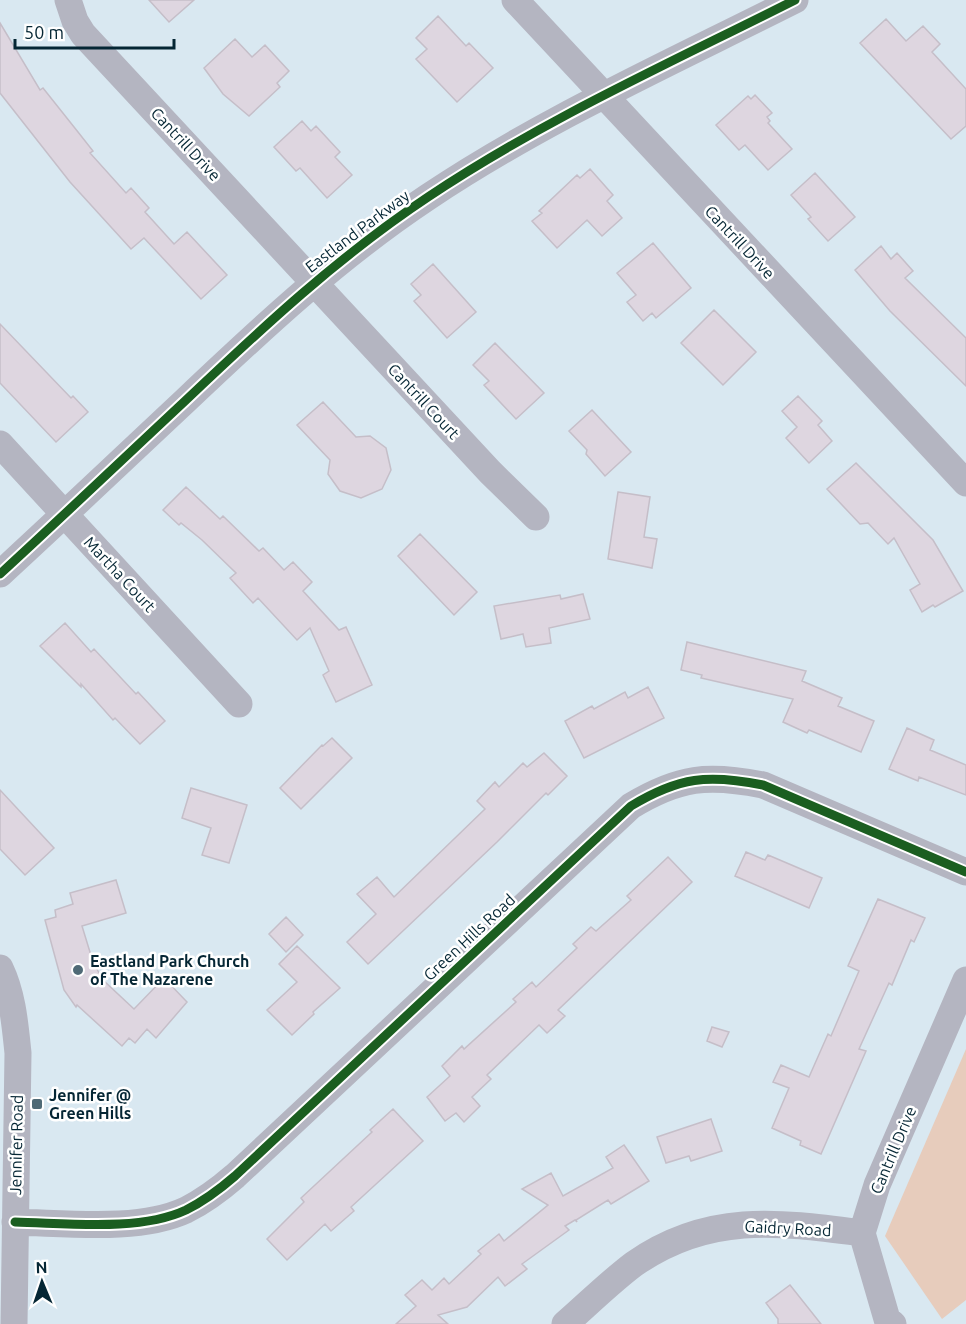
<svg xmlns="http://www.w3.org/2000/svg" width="966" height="1324" viewBox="0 0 966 1324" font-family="Ubuntu,sans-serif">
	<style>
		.green { fill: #e7ccbc }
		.building { fill: #ded6e0; stroke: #c5bec8; stroke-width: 1.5 }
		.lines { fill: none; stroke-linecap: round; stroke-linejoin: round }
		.minor { stroke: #b4b5c1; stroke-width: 27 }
		.cycleway-casing { stroke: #fff; stroke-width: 13 }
		.cycleway { stroke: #1b5e20; stroke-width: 9 }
		.poi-dot { fill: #4f6a76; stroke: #fff; stroke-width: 2 }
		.labels { text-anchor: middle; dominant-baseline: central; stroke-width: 5; stroke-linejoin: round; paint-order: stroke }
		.street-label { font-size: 16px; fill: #052634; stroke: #fff }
		.poi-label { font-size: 16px; font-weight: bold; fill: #052634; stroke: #fff; text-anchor: start }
	</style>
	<rect width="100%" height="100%" fill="#d9e8f1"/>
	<path class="green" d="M966,1049V1300L942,1319L885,1236Z"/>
	<path class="building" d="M149,0H194L169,22Z
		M438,16L466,46L469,43L493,68L457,102L416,59L427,49L416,38Z
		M886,19L906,41L923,26L940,44L932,52L966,89V126L951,139L860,43Z
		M0,23L40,90L43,88L78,132L93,151L90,153L126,193L131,188L149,208L145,212L174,244L187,232L227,275L201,299L144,238L131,249L70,182L0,93Z
		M235,39L252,57L265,45L289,71L277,83L280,87L249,116L223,94L204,68Z
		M755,95L772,113L767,117L770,121L768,123L792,149L768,170L745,145L739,150L716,125L748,96L751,99Z
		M302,121L311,131L316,126L340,152L335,157L352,175L327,198L300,168L296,171L274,147Z
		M590,169L613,195L607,201L622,218L602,236L587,220L557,248L532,221L542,213L539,211L577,175L580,178Z
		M815,173L855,217L828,241L808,219L811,217L791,195Z
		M653,243L691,288L656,318L652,313L643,321L627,302L636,295L617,273Z
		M881,246L891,259L897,253L913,271L905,278L966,338V386L890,311L855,270Z
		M433,264L476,312L447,338L414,301L421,295L411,284Z
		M714,310L756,352L723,385L681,343Z
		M0,324L71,398L73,396L88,412L56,442L0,383Z
		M495,343L544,393L516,419L484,385L489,381L473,365Z
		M798,396L822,421L818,425L832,441L809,463L786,438L797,427L782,411Z
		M323,402L356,437L370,436L386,448L391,470L382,489L361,498L340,491L328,474L330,460L297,425Z
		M592,410L631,452L605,476L586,454L587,450L569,431Z
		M856,463L933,540L963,591L935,607L933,605L922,612L910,590L920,584L894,538L888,544L868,523L860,524L827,489Z
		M186,487L220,519L223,516L259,551L263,548L284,570L293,562L312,582L303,591L339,630L346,627L372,685L336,702L323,675L329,671L310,628L297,640L258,598L253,603L230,578L236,573L202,540L181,523L179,525L163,510Z
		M618,492L650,497L644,537L657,539L652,568L608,559Z
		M420,534L477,592L454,615L398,556Z
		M583,594L590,619L549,628L551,643L526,647L523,634L501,639L494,606L560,595L561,599Z
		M65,623L91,652L94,649L136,694L138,692L165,721L140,744L115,718L113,720L81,684V687L40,646Z
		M687,642L806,671L802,681L842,698L838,706L874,721L861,752L809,730L807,733L783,722L793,699L701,678L702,675L681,670Z
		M648,687L664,718L584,758L565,721L592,706L594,709L625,692L628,698Z
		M907,728L934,740L930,750L966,765V795L919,777L918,781L889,769Z
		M332,738L352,758L301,809L280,788L322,745L323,746Z
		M544,753L567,776L548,795L546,793L497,842L368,964L347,942L376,914L357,894L377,877L394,897L485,809L477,801L495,782L499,787L523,763L527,767Z
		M191,788L247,805L229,863L202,855L211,828L182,818Z
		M0,790L54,848L25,875L0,849Z
		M746,852L765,860L768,855L822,878L809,908L735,876Z
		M668,857L692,882L558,1010L565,1016L547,1033L539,1025L487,1075L491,1079L472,1097L480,1106L464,1122L456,1113L445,1121L427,1097L450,1076L442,1066L462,1046L464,1049L516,1002L513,999L532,982L536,987L577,948L573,944L591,927L596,931L631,900L627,896Z
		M116,880L126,913L82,926L93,962L103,980L134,1009L164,978L187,1002L156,1038L147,1029L135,1043L129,1038L122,1046L77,1005L76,1007L64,990L45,920L56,917L55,910L73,904L70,893Z
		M878,899L925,918L914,942L911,940L892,985L889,983L859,1049L866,1051L821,1154L800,1145L801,1141L772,1128L789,1088L773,1082L781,1065L809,1077L828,1034L831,1036L859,971L848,966Z
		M286,917L303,935L286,952L269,934Z
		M297,946L340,988L313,1012L314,1014L292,1035L267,1010L297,982L279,964Z
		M712,1027L729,1032L722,1047L707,1041Z
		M393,1109L423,1141L351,1207L354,1211L331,1231L325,1224L287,1260L267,1239L304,1202L301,1198L372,1132L370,1130Z
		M711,1119L722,1151L691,1161L689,1156L666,1163L657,1137Z
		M624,1145L649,1181L611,1204L608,1200L576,1220L577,1222L575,1220L565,1226L569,1230L522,1264L527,1269L505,1286L498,1277L467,1307L438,1315L448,1324H396L416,1306L405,1295L422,1280L432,1290L444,1278L449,1284L481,1254L478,1251L499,1234L504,1241L548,1205L522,1189L551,1173L563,1196L613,1168L606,1157Z
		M790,1285L821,1324H778V1319L766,1303Z"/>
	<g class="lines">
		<path class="minor" d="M68,0L75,21L83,34L490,472L536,517
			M515,0L966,483
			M0,444L239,704
			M0,574C62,517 123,459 185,401C262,328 339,256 428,197C543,120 672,62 795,0
			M0,968C13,995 15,1025 18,1053L14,1324
			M15,1222C66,1223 139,1232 186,1210C204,1201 220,1189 235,1176L631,806C679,777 708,774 763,785L966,872
			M565,1324C588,1304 610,1282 634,1264C708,1212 779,1222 862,1233
			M893,1324L887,1319L862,1233L877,1185L966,980"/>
		<g class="cycleway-casing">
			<path id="cycleway" d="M0,574C62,517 123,459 185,401C262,328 339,256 428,197C543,120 672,62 795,0
				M15,1222C66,1223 139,1232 186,1210C204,1201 220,1189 235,1176L631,806C679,777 708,774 763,785L966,872"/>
		</g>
		<use href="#cycleway" class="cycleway"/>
	</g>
	<g class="poi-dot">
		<circle cx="78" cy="970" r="6"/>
		<rect x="31" y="1098" width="12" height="12" rx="3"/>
	</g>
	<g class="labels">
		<g class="street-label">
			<text transform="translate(186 144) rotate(47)">Cantrill Drive</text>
			<text transform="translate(357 231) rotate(-37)">Eastland Parkway</text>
			<text transform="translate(740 242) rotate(47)">Cantrill Drive</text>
			<text transform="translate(424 401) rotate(47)">Cantrill Court</text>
			<text transform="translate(120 574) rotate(47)">Martha Court</text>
			<text transform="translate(469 937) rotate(-43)">Green Hills Road</text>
			<text transform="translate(16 1145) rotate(-89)">Jennifer Road</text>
			<text transform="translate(893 1150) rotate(-67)">Cantrill Drive</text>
			<text transform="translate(788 1228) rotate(3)">Gaidry Road</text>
		</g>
		<g class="poi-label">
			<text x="90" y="961">Eastland Park Church<tspan x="90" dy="18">of The Nazarene</tspan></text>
			<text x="49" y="1095">Jennifer @<tspan x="49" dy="18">Green Hills</tspan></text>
		</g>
	</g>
	<g transform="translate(42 1282) rotate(358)" stroke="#ffffff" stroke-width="4.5" paint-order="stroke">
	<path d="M0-4.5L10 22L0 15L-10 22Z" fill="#052634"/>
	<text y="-9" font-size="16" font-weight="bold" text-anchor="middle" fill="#052634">N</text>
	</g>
	<path d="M15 39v9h159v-9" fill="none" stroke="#052634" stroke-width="3"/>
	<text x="24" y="39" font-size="18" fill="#052634" stroke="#ffffff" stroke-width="4.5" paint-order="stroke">50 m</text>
</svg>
